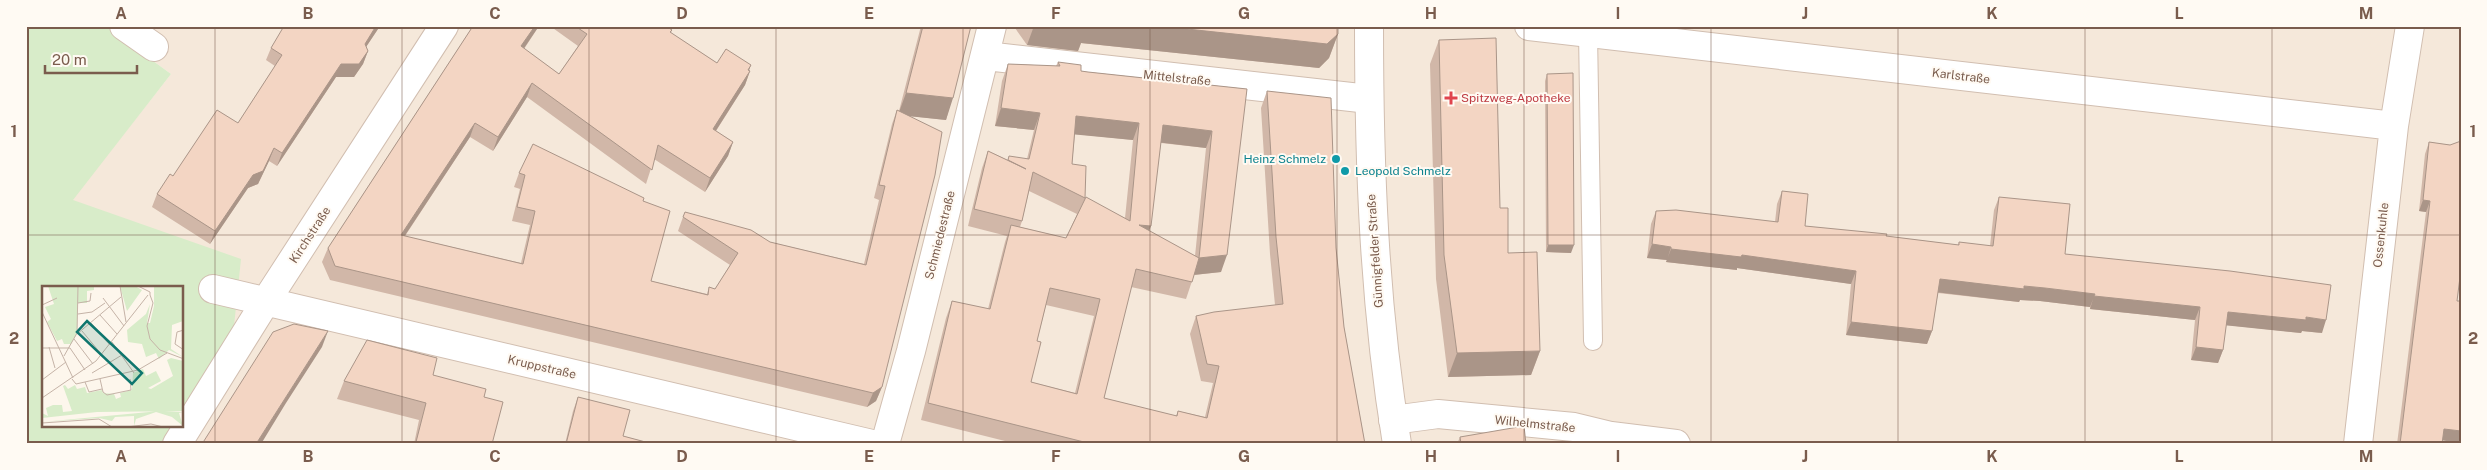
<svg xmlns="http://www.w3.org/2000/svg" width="2487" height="470" viewBox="0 0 2487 470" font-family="'Public Sans',sans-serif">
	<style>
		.residential { fill: #f5e8da }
		.green { fill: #d8ecc9 }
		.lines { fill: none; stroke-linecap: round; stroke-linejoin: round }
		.service-casing { stroke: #d1beb0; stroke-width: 20 }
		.minor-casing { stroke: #d1beb0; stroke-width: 30 }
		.tertiary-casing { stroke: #d1beb0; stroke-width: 30 }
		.service { stroke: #fff; stroke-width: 18 }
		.minor { stroke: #fff; stroke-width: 28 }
		.tertiary { stroke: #fff; stroke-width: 28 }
		.wall { fill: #d1b7a8; fill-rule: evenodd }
		.shaded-wall { fill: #aa9588 }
		.building { fill: #f3d5c3; stroke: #aa9588; fill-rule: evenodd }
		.grid { fill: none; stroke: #7a5c4d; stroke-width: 1; stroke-opacity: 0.55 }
		.health-dot { fill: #e0444e; stroke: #fffaf3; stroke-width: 2 }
		.culture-dot { fill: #0f9aa8; stroke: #fffaf3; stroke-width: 2 }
		.labels { text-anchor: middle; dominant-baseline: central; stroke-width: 4; stroke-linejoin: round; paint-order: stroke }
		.street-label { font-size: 12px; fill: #7a5c4d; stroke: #fffaf3 }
		.health-label { font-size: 12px; fill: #be3a42; stroke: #fffaf3; text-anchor: start }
		.culture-label { font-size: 12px; fill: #0d838f; stroke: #fffaf3; text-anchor: end }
		.inset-road { fill: none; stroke: #c5b3a7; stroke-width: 1 }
		.view { fill: #0f766e; fill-opacity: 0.15; stroke: #0f766e; stroke-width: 2.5 }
		.inset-edge { fill: none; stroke: #7a5c4d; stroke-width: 2.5 }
		.neatline { fill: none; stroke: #7a5c4d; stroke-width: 2 }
		.grid-label { font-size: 16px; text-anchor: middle; font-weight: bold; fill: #7a5c4d }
	</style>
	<rect width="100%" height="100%" fill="#fdf6ec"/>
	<path class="residential" d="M105,26H2461V444H170L234,327L72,200L171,74Z"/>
	<path class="green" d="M26,26H105L171,74L73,200L241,259L234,326L183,421L182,288H44V426H179L170,444H26Z"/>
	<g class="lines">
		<g class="service-casing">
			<path id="service" d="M1588,32L1593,341"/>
		</g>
		<g class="minor-casing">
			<path id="minor" d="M124,26L154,47
				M1529,26L2394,126
				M986,56L1369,99
				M213,289L872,444
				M1393,420L1438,414L1574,427L1611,436L1676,444
				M177,444L266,301L444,26
				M885,444L911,351L992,26
				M2358,444L2394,126L2410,26"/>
		</g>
		<g class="tertiary-casing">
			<path id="tertiary" d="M1369,26C1369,167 1374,304 1397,444"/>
		</g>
		<use href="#service" class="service"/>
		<use href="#minor" class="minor"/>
		<use href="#tertiary" class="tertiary"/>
	</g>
	<path class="wall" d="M380,26L366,47L368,51L363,64L354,77H336L277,166L269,161L258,184L248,188L210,244L152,207L157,194L173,176L238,123L275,66L266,60L271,48Z
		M473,26H539L524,49L559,74L578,46L550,26H666L672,30L671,33L717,63L751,65L749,70L750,71L745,85L716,131L733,142L728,156L705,192L654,159L646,184L527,97L493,151L470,137L405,236L521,263L530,225L512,221L520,189L514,187L519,173L643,201L651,281L707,294L709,287L715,289L730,265L678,231L683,217L770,242L864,264L879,200L874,198L892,124L897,110L899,111L921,26H971L946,120L910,116L882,387L876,401L867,407L330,280L322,262L328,248Z
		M1015,26H1338V34L1329,58L1319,68L1081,43L1078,51L1027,45L1015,28Z
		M1439,40L1500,208L1508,253L1540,351L1531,375L1448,377L1436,279L1430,64Z
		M1058,62L1081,71L1088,72L1247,89L1221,272L1194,275L1186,299L1131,287L1104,398L1176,416L1178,411L1205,417L1213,383L1201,381L1190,334L1196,316L1275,305L1270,254L1261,108L1267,91L1336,248L1344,327L1365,444H1017L921,420L946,318L952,301L988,309L1005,242L1007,236L968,226L982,168L988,151L1008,160L1027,159L1034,130L995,126L1002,81L1008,64L1056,66ZM1075,134L1133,140L1125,218L1085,198L1072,164ZM1161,143L1206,148L1195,256L1149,231ZM1029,191L1077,214L1066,238L1020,227L1022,221ZM1046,305L1094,316L1075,393L1031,382L1037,341Z
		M1547,74L1571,253L1546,252L1545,81Z
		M2429,142L2450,145L2457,301L2460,443L2442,440V444H2397L2426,212L2419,211L2425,154Z
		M1782,191L1805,226L1958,245L1959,242L1990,246L1994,210L1999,197L2065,254L2322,333L2302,331L2301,333L2226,325L2223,350L2218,363L2191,360L2195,320L2090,309V307L2040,301L2020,300L2019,302L1938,293L1932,331L1927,344L1846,335L1851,284L1737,268V270L1666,262L1667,260L1647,258L1651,224L1656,211L1775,222L1777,204Z
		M433,375L484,397L492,444H414L419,420L337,399L344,381Z
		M578,397L623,436L653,444H565L573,411Z
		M1460,437L1526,444H1457Z"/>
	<path class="shaded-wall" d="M376,26H380L360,56L365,44Z
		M535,26H539L516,60L521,46Z
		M1034,26H1159L1338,34L1329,58L1319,68L1081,43L1078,51L1027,45Z
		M368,51L363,64L354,77H336L277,166L282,153L341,64Z
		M751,65L746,78L750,71L745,85L708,143L713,129Z
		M532,83L527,97L493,151L498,137Z
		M906,93L953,98L946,120L898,115Z
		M1001,108L1040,113L1034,130L995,126Z
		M1076,116L1139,123L1133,140L1070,134Z
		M475,123L470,137L396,249L401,235Z
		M1163,125L1212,131L1206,148L1156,142Z
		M733,142L728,156L705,192L710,178Z
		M274,148L269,161L258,184L248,188L210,244L215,231L253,175Z
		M2423,200L2430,201L2426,212L2419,211Z
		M1139,225L1151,226L1145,243Z
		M1652,244L1671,247L1667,260L1647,258Z
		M1548,245H1574L1571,253L1546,252Z
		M1671,249L1742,255L1856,271L1851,284L1737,268V270L1666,262Z
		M1227,255L1221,272L1193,275L1199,258Z
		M1940,279L2045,288L2095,294L2090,307L2040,301L2020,300L2019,302L1935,292Z
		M2094,296L2200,307L2195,320L2090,309Z
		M2228,312L2306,317L2326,320L2322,333L2302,331L2301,333L2223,325Z
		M1851,322L1932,331L1927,344L1846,335Z
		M328,331L322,347L286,403L261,444H256Z
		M2196,347L2223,350L2218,363L2191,360Z
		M1540,351L1531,375L1448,377L1457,353Z
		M882,387L876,401L867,407L873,393Z
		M2444,429L2461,431L2460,443L2440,440Z"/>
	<path class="building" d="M284,26H376L365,44L368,51L359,64H341L282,153L274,148L263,171L253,175L215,231L157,194L170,174L173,176L217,110L238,123L282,55L271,48Z
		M473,26H535L521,46L559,74L587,34L575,26H666L672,30L670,32L717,63L726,49L751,65L748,70L750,71L713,129L733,142L710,178L658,145L652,170L532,83L498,137L475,123L401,235L523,264L535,211L517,207L525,175L519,173L533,144L644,198L643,201L670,211L651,281L708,295L709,287L715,289L738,253L683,217L685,212L751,230L770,242L866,265L885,186L879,185L897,110L942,132L935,175L882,387L873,393L335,266L328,248Z
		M923,26H971L953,98L906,93Z
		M1159,26H1338V34L1327,44Z
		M1496,38L1500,208H1508V253L1537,252L1540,351L1457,353L1444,255L1439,40Z
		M1058,62L1081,65V71L1088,72L1247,89L1227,255L1199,258L1192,282L1136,269L1104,398L1177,416L1178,411L1207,418L1219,366L1207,364L1196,316L1214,312L1283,304L1276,237L1267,91L1331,98L1336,248L1344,327L1365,444H1092L928,403L952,301L990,309L1011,225L1066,238L1086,197L1130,221L1139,123L1076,116L1072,164L1086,166L1085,198L1033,172L1022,221L974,209L988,151L1026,169L1008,160L1009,156L1029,159L1040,113L1001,108L1008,64L1060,66ZM1163,125L1212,131L1199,258L1139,225L1151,226ZM1050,288L1100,299L1077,394L1031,382L1041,342L1037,341Z
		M1573,73L1574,245H1548L1547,74Z
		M2461,141V269L2457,301H2461V431L2444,429L2442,444H2400L2430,201L2423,200L2429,142L2450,145Z
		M1782,191L1808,194L1805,226L1887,234L1886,236L1959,245V242L1993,246L1999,197L2070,204L2065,254L2230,271L2331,285L2326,320L2306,317V320L2228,312L2223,350L2196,347L2200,307L2094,296L2095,294L2045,288L2024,286V289L1940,279L1932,331L1851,322L1856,271L1742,255L1741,257L1671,249V247L1652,244L1656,211L1676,210L1778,222Z
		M294,324L328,331L256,444H202L273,332Z
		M367,340L437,358L433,375L486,389L484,397L503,402L492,444H421L416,442L426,403L344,381Z
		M578,397L630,410L623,436L653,444H566Z
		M1524,426L1526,444H1461L1460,437Z"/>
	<path class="grid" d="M215,26V444M402,26V444M589,26V444M776,26V444M963,26V444M1150,26V444M1337,26V444M1524,26V444M1711,26V444M1898,26V444M2085,26V444M2272,26V444M26,235H2461"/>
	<path class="health-dot" d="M1448.5 90.5h5v5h5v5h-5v5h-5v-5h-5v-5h5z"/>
	<g class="culture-dot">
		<circle cx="1336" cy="159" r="5"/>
		<circle cx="1345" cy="171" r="5"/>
	</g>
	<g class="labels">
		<g class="street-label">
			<text transform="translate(1961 76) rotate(7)">Karlstraße</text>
			<text transform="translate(1177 78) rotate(6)">Mittelstraße</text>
			<text transform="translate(310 235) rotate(-57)">Kirchstraße</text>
			<text transform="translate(940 235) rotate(-76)">Schmiedestraße</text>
			<text transform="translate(2381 235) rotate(-84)">Ossenkuhle</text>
			<text transform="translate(1375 251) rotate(-94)">Günnigfelder Straße</text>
			<text transform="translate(542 367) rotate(13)">Kruppstraße</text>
			<text transform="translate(1535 424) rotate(6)">Wilhelmstraße</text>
		</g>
		<g class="health-label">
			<text x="1461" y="98">Spitzweg-Apotheke</text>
		</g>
		<g class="culture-label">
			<text x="1326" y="159">Heinz Schmelz</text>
			<text x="1355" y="171" text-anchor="start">Leopold Schmelz</text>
		</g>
	</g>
	<g transform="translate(42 286)">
		<rect width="141" height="141" fill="#fdf6ec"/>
		<path d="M6,0H52V4L45,5V17H36L35,48L29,58H22L20,53L15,55L5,36L9,33L3,21L12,18ZM78,0H93L100,4L85,25ZM112,0H141V35L130,39L129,63L141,71L127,64L117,73L114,67L104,71L100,58L86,56L85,44L104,28L108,18L105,37H108L112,20ZM129,72L141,75V125L55,126L0,132V127L6,130L4,122L11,119H20L21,126L30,125L21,100L23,99L26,103L33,99L35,103L43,101L45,107L60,104L61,107L72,108L74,113L79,111L78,107L90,104L91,87L101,83L104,90L114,85L119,95L106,102L109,103L131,90L125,74ZM118,125L141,126L137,127L141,140L130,131L114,126L94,133L92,140V130L73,131L70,135L57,132L0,136Z" fill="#d8ecc9"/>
		<path class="inset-road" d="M78,0L84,36M96,0L108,6V9M108,9L111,17L105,40L108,53L118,64L142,73M61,12L82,40M36,17L48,15L49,7M0,19L15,12M0,26L31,92M36,28L50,26L63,17M58,29L75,48M49,37L68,59M142,44L135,46L133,58L142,64M40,45L60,69M35,48L79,11M32,53L51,78M70,56L92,87M7,61L13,82M0,62H28M28,62L43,84M22,70L35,47L36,0M50,87L80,69M30,93L34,98L96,84L125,67M58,93L61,106L65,109L89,104L88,93M0,94L24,76M43,96L47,106L60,103M0,112L54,75L106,9M0,137L57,133L70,141M85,141L109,138L121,141"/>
		<path class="view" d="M45,35L100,87L90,98L35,46Z"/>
		<rect width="141" height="141" class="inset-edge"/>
	</g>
	<rect width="2487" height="470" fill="none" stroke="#fffaf3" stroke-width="55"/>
	<path d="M45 65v8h92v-8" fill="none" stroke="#7a5c4d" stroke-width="2.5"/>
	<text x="52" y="65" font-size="15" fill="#7a5c4d" stroke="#fffaf3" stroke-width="4" paint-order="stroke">20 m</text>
	<rect x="28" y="28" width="2432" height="414" class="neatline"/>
	<g class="grid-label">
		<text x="121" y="19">A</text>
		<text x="308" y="19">B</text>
		<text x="495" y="19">C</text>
		<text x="682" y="19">D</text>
		<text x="869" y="19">E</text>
		<text x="1056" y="19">F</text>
		<text x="1244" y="19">G</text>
		<text x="1431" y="19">H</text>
		<text x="1618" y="19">I</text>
		<text x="1805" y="19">J</text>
		<text x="1992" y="19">K</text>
		<text x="2179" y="19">L</text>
		<text x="2366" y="19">M</text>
		<text x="14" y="137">1</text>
		<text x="2473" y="137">1</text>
		<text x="14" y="344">2</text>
		<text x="2473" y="344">2</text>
		<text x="121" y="462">A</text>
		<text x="308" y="462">B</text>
		<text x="495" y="462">C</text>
		<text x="682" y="462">D</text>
		<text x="869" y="462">E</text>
		<text x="1056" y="462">F</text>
		<text x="1244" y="462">G</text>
		<text x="1431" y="462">H</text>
		<text x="1618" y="462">I</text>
		<text x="1805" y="462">J</text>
		<text x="1992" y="462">K</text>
		<text x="2179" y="462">L</text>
		<text x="2366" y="462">M</text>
	</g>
</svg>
